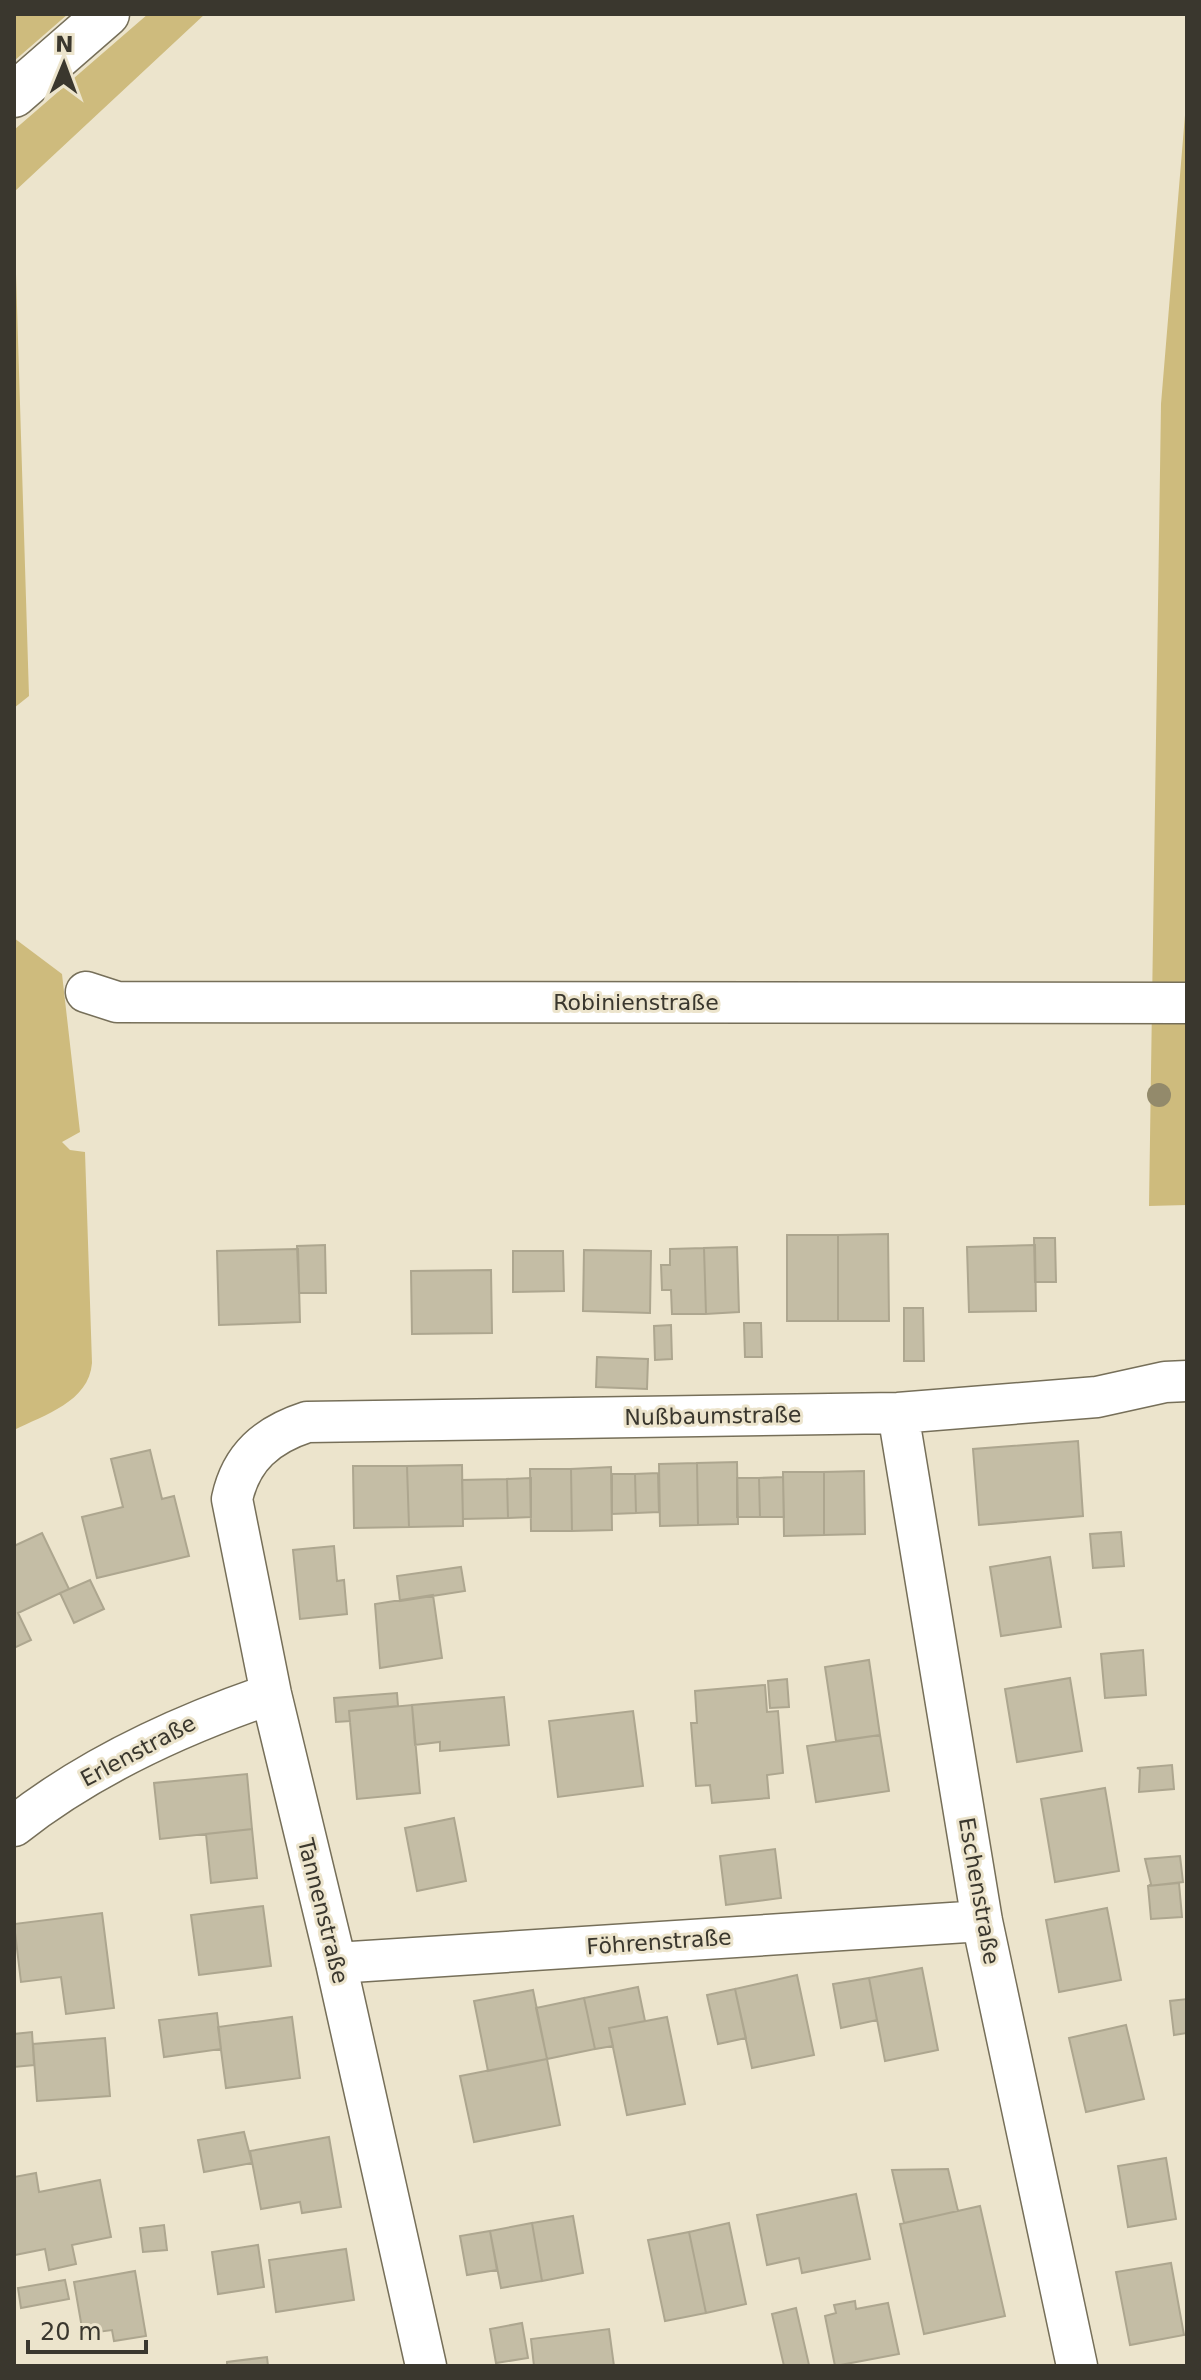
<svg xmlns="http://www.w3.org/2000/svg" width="1201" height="2380" viewBox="0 0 1201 2380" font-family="'DejaVu Sans',sans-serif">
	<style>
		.green { fill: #cebb7d }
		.building { fill: #c4bda5; stroke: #ada68f; stroke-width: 2 }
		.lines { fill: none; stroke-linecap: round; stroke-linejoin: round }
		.minor-casing { stroke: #766f59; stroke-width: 43 }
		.primary-casing { stroke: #766f59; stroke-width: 47 }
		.minor { stroke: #fff; stroke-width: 40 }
		.primary { stroke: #fff; stroke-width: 44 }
		.tree { fill: #938a6b }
		.labels { text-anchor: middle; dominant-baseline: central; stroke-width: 6; stroke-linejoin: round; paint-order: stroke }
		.street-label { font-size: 22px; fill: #3a372e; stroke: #ece4cc }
	</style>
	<rect width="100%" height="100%" fill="#ece4cc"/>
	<path class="green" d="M14,14H68L14,61Z
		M148,14H205L14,192V130Z
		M1187,91V1205L1149,1206L1161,404Z
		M14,209L29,696L14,708Z
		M14,938L62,974L80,1132L62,1142L70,1150L85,1152L92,1363C89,1402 44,1415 14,1430Z"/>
	<path class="building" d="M888,1234L889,1321H838V1235Z
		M787,1235H838V1321H787Z
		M1034,1238H1055L1056,1282H1035Z
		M325,1245L326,1293H299L297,1246Z
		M1035,1245L1036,1311L969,1312L967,1247Z
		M737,1247L739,1312L706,1314L704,1248Z
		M704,1248L706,1314H672L671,1290H662L661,1265H670V1249Z
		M298,1249L300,1322L219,1325L217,1251Z
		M584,1250L651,1251L650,1313L583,1311Z
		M513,1251H563L564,1291L513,1292Z
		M491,1270L492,1333L412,1334L411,1271Z
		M904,1308H923L924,1361H904Z
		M744,1323H761L762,1357H745Z
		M671,1325L672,1359L655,1360L654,1326Z
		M597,1357L648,1359L647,1389L596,1387Z
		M1078,1441L1083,1516L979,1525L973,1449Z
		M150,1450L162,1499L174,1496L189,1556L97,1578L82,1517L123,1507L111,1459Z
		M737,1462L738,1524L698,1525L697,1463Z
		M697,1463L698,1525L660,1526L659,1464Z
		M462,1465L463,1526L409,1527L407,1466Z
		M353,1466H407L409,1527L354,1528Z
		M611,1467L612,1530L572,1531L571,1469Z
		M530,1469H571L572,1531H531Z
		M864,1471L865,1534L824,1535V1472Z
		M783,1472H824V1535L784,1536Z
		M658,1473L659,1512L636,1513L635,1474Z
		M612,1474H635L636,1513L612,1514Z
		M783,1477L784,1517H760L759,1478Z
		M531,1478V1517L508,1518L507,1479Z
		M737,1478H759L760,1517H737Z
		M507,1479L508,1518L463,1519L462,1480Z
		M1121,1532L1124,1566L1093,1568L1090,1534Z
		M42,1533L69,1589L18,1613L31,1640L14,1648V1546Z
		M334,1546L337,1581L344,1580L347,1614L300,1619L293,1550Z
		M1050,1557L1061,1627L1001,1636L990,1567Z
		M461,1567L465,1591L400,1601L397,1576Z
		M90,1580L104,1609L74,1623L60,1593Z
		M433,1595L442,1658L380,1668L375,1604Z
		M1143,1650L1146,1695L1105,1698L1101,1654Z
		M869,1660L880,1735L836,1741L825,1667Z
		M1070,1678L1082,1751L1017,1762L1005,1689Z
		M787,1679L789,1707L770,1708L768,1681Z
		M765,1685L767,1712L778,1711L783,1773L767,1775L769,1798L712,1803L710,1785L696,1786L691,1723H697L695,1691Z
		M397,1693L398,1706L349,1711L350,1721L336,1722L334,1698Z
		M504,1697L509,1745L440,1751V1742L415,1745L412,1705Z
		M412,1705L420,1793L357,1799L349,1711Z
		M633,1711L643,1786L558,1797L549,1721Z
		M880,1735L889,1791L816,1802L807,1746Z
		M1172,1765L1174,1789L1139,1792L1140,1769L1137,1768Z
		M247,1774L252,1829L160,1839L154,1783Z
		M1105,1788L1119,1871L1055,1882L1041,1799Z
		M454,1818L466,1881L417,1891L405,1828Z
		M252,1829L257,1878L211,1883L206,1834Z
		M775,1849L781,1898L726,1905L720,1856Z
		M1180,1856L1183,1882L1148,1886L1151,1884L1145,1859Z
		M1179,1883L1182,1917L1151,1919L1148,1886Z
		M263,1906L271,1966L199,1975L191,1915Z
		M1107,1908L1121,1980L1059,1992L1046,1920Z
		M102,1913L114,2008L66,2014L61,1977L21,1982L14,1924Z
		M922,1968L938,2050L885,2061L869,1978Z
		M797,1975L814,2055L752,2068L735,1989Z
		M869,1978L877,2020L841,2028L833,1984Z
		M638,1987L645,2021L609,2028L613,2046L595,2049L584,1998Z
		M735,1989L746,2038L718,2044L707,1995Z
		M533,1990L547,2059L488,2071L474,2001Z
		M584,1998L595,2049L547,2059L536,2008Z
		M1187,1999V2033L1174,2035L1170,2001Z
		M217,2013L221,2049L164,2057L159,2020Z
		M292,2017L300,2078L226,2088L218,2027Z
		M667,2017L685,2104L627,2115L609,2028Z
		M1126,2025L1144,2099L1086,2112L1069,2038Z
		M32,2032L34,2065L14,2067V2034Z
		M105,2038L110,2096L37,2101L33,2044Z
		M547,2059L560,2125L474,2142L460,2076Z
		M244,2132L252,2163L204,2172L198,2140Z
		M329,2137L341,2207L302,2213L300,2202L261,2209L250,2151Z
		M1166,2158L1176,2219L1128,2227L1118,2166Z
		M948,2169L958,2211L904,2223L892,2170Z
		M36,2173L39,2192L100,2180L111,2237L72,2245L76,2264L49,2270L45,2249L15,2255L14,2177Z
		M856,2194L870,2259L802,2273L799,2258L767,2265L757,2215Z
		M980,2206L1005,2316L924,2334L900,2224Z
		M573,2216L583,2273L542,2281L532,2223Z
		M532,2223L542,2281L501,2288L490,2231Z
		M729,2223L746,2304L706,2313L689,2232Z
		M164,2225L167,2250L143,2252L140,2228Z
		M490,2231L497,2270L467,2275L460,2236Z
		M689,2232L706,2313L665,2321L648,2240Z
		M258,2245L264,2287L218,2294L212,2252Z
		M346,2249L354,2300L276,2312L269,2260Z
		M1171,2263L1184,2335L1130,2345L1116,2272Z
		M135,2271L146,2336L114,2341L112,2330L83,2334L74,2282Z
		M65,2280L69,2299L21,2308L18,2288Z
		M855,2301L856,2309L888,2303L899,2354L835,2366L825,2316L836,2313L834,2305Z
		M796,2308L809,2365L784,2366L772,2314Z
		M522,2323L528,2358L496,2363L490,2329Z
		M609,2329L614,2366H534L531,2339Z
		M267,2357L268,2366H227V2362Z"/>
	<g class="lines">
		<g class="minor-casing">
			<path id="minor" d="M86,992L117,1002L1187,1003
				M898,1413L982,1921L1077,2366
				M14,1826C90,1766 180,1725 271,1694
				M336,1963L982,1921
				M426,2366L336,1963L271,1694L232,1499C241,1457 267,1435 307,1422L898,1413L1097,1397L1165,1382L1187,1381"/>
		</g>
		<g class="primary-casing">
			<path id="primary" d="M14,95L107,14"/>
		</g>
		<use href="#minor" class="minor"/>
		<use href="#primary" class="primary"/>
	</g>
	<circle class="tree" cx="1159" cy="1095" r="12"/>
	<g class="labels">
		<g class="street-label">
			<text x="636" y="1002">Robinienstraße</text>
			<text transform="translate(713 1416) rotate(-1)">Nußbaumstraße</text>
			<text transform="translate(138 1751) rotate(-28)">Erlenstraße</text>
			<text transform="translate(979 1891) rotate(80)">Eschenstraße</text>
			<text transform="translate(323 1911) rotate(76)">Tannenstraße</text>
			<text transform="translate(659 1942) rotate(-4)">Föhrenstraße</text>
		</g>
	</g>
	<rect width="1201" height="2380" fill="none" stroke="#3a372e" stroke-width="32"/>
	<g transform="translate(64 64) rotate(1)" stroke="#ece4cc" stroke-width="6" paint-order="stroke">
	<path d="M0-6L14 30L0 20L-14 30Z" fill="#3a372e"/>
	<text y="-12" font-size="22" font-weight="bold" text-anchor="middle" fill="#3a372e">N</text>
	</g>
	<path d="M28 2340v12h118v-12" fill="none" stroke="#3a372e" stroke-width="4"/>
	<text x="40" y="2340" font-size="24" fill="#3a372e" stroke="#ece4cc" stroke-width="6" paint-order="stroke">20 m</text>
</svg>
